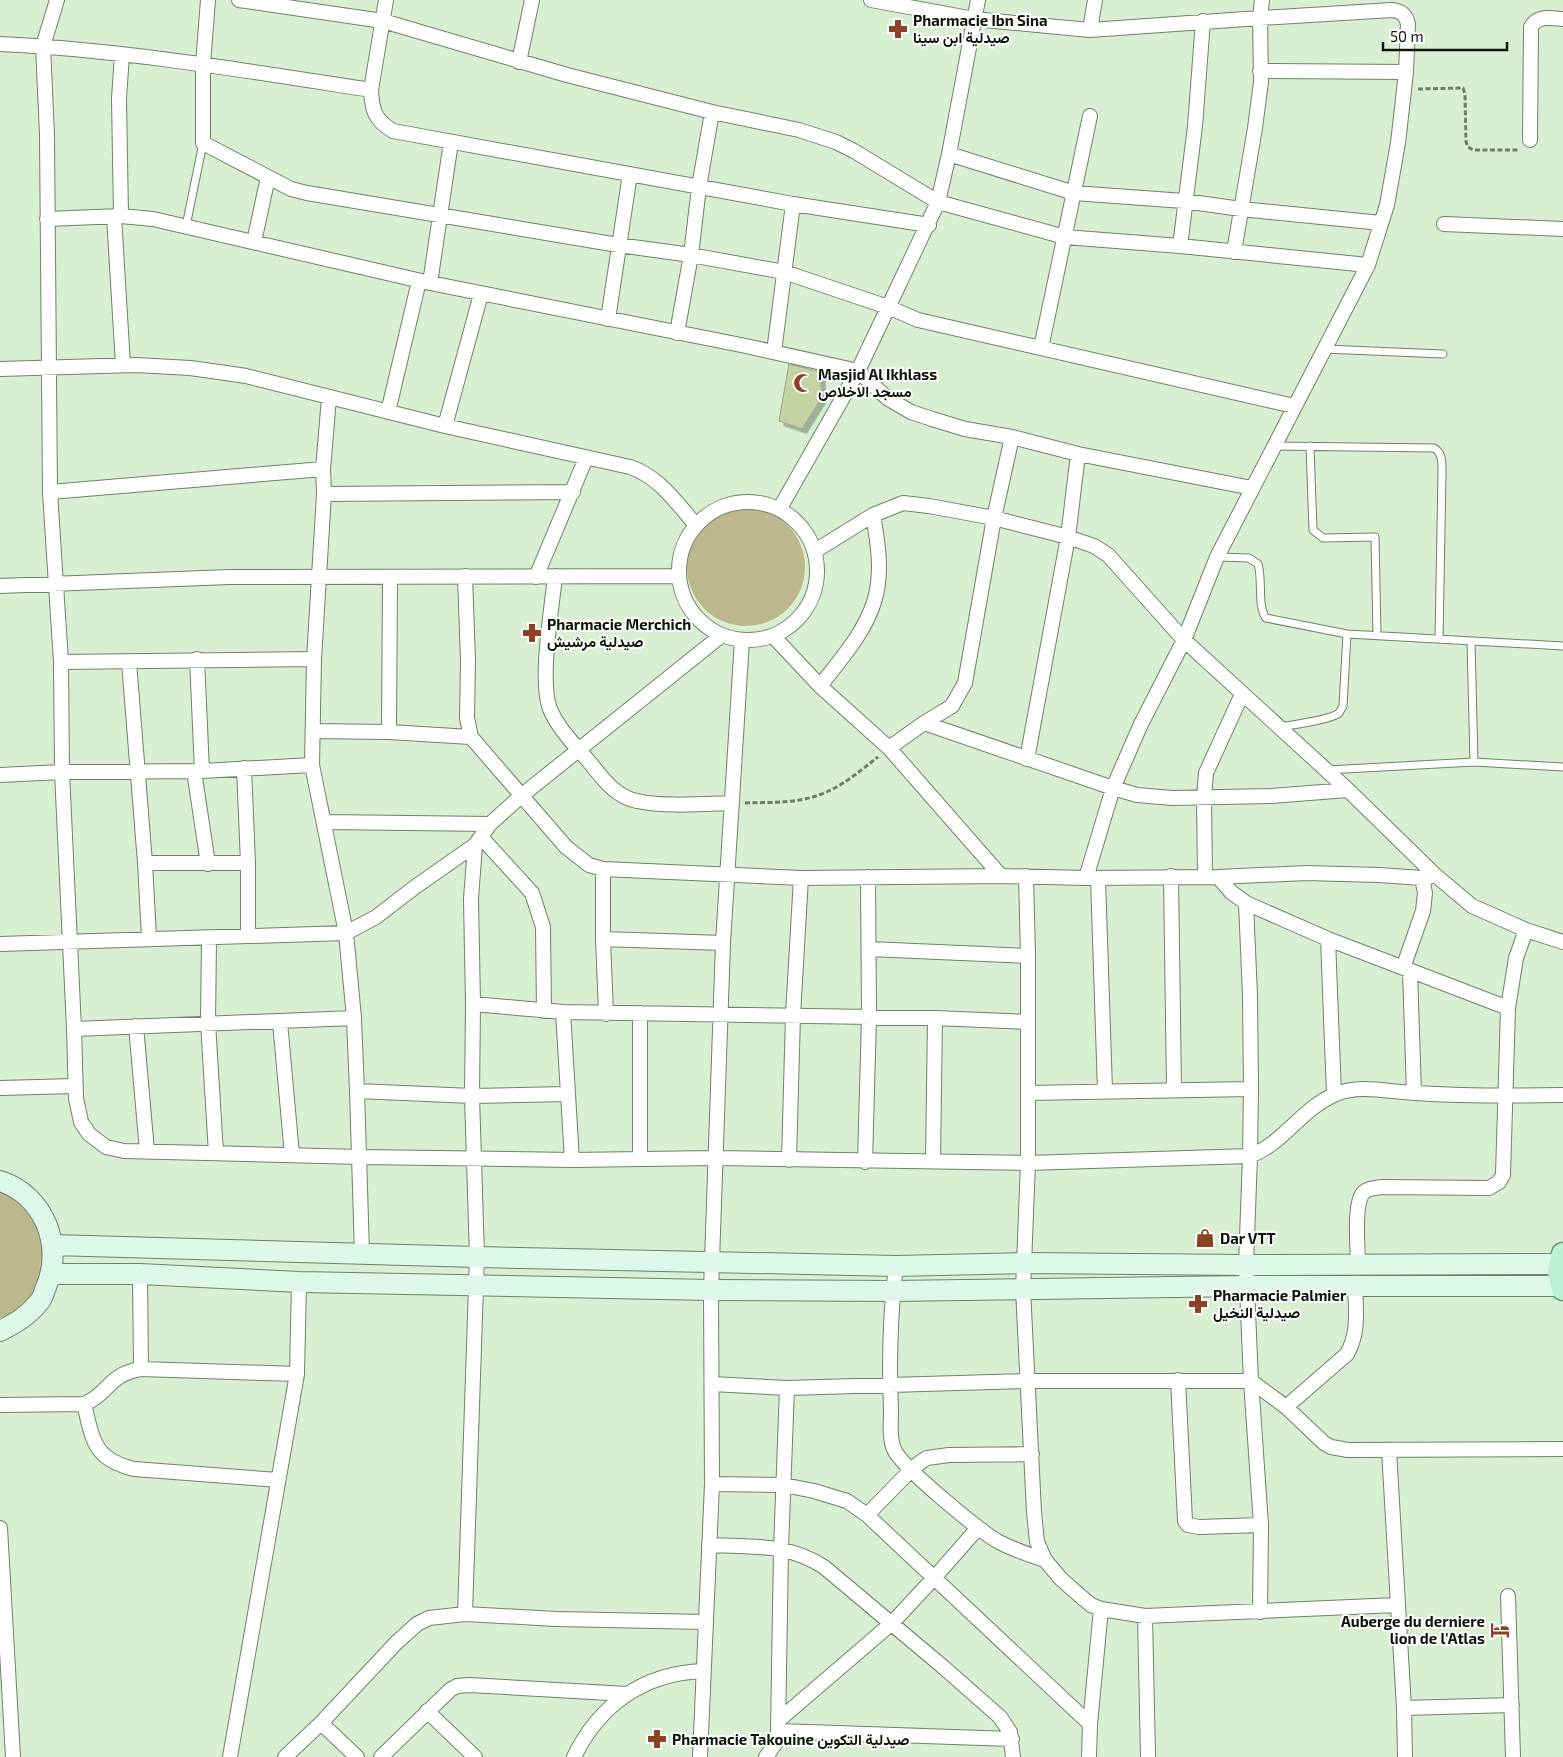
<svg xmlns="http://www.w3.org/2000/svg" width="1563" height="1757" viewBox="0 0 1563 1757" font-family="'Exo 2',Vazirmatn,sans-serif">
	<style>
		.green { fill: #bdb78f }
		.building { fill: #c5d2a1; stroke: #9aa281; filter: url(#shadow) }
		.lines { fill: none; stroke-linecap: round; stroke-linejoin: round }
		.lane-casing { stroke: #6e8368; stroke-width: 9 }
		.street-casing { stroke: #6e8368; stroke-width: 16 }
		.secondary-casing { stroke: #6e8368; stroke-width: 22 }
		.primary-casing { stroke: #609d78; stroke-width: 25 }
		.path { stroke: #6e7e6a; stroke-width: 3; stroke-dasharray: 5 2.5; stroke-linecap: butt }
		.lane { stroke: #fff; stroke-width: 7 }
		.street { stroke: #fff; stroke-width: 14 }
		.secondary { stroke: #ddf8e8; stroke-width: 20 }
		.primary { stroke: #bbf0d2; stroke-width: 22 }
		.labels { text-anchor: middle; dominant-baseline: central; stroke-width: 4; stroke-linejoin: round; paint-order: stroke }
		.poi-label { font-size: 15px; font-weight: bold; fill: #0d150a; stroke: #fff; text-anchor: start }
	</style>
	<defs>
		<filter id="shadow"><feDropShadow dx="4.5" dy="4.5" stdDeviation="0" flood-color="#0004"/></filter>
	</defs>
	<rect width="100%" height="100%" fill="#d8f0d1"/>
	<path class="green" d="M687 567a59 59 0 1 1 118 0a59 59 0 1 1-118 0Z
		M0,1190L5,1192L30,1210L47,1252L33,1296L22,1307L9,1315L0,1318Z"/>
	<path class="building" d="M789,364L821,372V399L802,429L779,421Z"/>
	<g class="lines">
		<g class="lane-casing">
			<path id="lane" d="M186,226L203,143
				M1324,349L1443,354
				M1274,446L1434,448C1443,453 1442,464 1442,473L1439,639
				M1310,446L1313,530L1323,538L1375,537L1377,634
				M1217,557L1249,558L1258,564C1263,580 1257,606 1266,618L1347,634
				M1471,641L1474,762
				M1279,727C1291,725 1331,720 1339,713C1340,711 1342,708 1343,706L1347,634L1563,646
				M1327,770L1474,762L1563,767"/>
		</g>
		<g class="street-casing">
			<path id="street" d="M57,0L43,46L47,135L50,492L61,662L62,772L74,1029L76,1098L81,1122L89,1134L106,1147L124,1151L360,1157L572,1160L715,1158L1028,1163L1250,1156C1284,1143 1302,1108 1336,1094C1360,1084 1389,1092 1415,1093C1464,1096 1514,1096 1563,1095
				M208,0L203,64V143L291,189L307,193L618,245L691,255L784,272L888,307L918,320L1294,406
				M239,0L383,21L567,75L712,112L799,130L836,142L854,151L938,202L1065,237L1180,246L1368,265
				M386,0L371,90C372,111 375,120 393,131L793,204L929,225
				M871,0L974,19L1090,30L1260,18L1262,0
				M1090,30L1095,0
				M0,44C124,50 248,71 371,90
				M519,62L532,0
				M1260,71L1406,72
				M1530,140L1531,27C1538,15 1551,18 1563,19
				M949,154L1074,193L1184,201L1241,209L1381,223
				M114,216L123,365
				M121,216L119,98L122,55
				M47,219L121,216L153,219L430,283L746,346L858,371L887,398L911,412L932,419L965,429L1012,437L1078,454L1252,488
				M1444,224L1563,229
				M254,242L268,177
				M1180,246L1195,126L1203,21
				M430,283L451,142
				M608,319L630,174
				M677,333L691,255L699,187L712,112
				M1041,348L1090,116
				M774,352L793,204
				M0,369L136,365L190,368L219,372L246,376L445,426L630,467C658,476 676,502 695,524
				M329,398L323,469L324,494L314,659L312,765L346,933L354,1018L357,1091L362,1253
				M388,412L419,281
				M445,426L481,294
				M50,492L323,469
				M324,494L573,492
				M679 571a69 69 0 1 1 138 0a69 69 0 1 1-138 0Z
				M780,508L858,371L938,202L949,154L978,0
				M815,551L873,515L903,503L929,506L994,518L1068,537L1094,546L1108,555L1184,640L1348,790L1434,874L1472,906L1526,930L1563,942
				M465,576L468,661L467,718L471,737L566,847L589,865L603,869L801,878L1001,876L1086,878L1218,877L1306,873L1379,875L1422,878L1429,877L1434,874
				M555,576C552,608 539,681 550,709C558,729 577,747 591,764C603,779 616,797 637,801C664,807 703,804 732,803
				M536,577L586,458
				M0,586L229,577L679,576
				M773,636L820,686L889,748L1001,876
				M197,659L202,771
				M61,662L314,659
				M129,662L145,863L149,938
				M820,686C840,660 864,634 874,602C883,574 878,543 873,515
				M924,723L1113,788L1137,795L1172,798L1271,796L1348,790
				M313,731L389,732L471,737
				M389,732L390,577
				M889,748L924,723L952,706L965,683L994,518L1012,437
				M1027,759L1068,537L1078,454
				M244,768L248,863V936
				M194,771L208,864
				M0,775L62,772L202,771L312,765
				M324,822L490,824
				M481,837L532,893L543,927L544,1011
				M475,845L471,899L473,1004L472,1096L477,1257L465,1614L556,1619L705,1622
				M145,863H248
				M603,869V939L606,1014
				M1026,876L1028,956V1163L1023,1289L1034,1512L1037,1542L1045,1560L1061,1579L1078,1594L1091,1605L1101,1609L1145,1616L1397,1605
				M1171,876L1174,1089
				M1205,876L1204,797L1206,773L1242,694
				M1218,877L1231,892L1246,903L1250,996L1251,1089L1250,1156L1246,1265L1251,1381L1261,1525L1260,1612
				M1086,878L1113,788L1141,724L1184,640L1217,557L1368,265L1387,205L1398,143L1406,72L1408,24C1406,15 1402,11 1392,10L1260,18L1261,82L1255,128L1234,252
				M1098,878L1105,1091
				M1246,903L1328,939L1508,1008
				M209,938L208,1023L216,1153
				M603,939L723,943
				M1328,939L1334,1095
				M0,944L346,933L376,917L415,887L475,845L490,824L521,796L722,635
				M869,949L1028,956
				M1403,968L1423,911L1425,893L1422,878
				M1410,971L1414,1093
				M473,1004L563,1012L935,1018L1028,1022
				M563,1012L572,1160
				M280,1022L292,1155
				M136,1026L147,1151
				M74,1029L354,1018
				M0,1088L75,1086
				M357,1091L472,1096L568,1094
				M1028,1093L1251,1089
				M640,1159V1013
				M789,1160L793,1015L801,878
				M933,1161L935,1018
				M865,1162L869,1017L868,877
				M1358,1265C1358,1249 1353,1202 1364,1192C1369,1188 1376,1188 1382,1187L1489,1188L1499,1182L1503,1175L1508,1008L1516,958L1526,930
				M896,1266C890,1314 889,1363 891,1411C891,1424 889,1438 894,1449C900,1466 981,1532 999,1542C1014,1550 1030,1555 1045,1560
				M140,1274L141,1369
				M1178,1380L1185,1521L1188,1525L1199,1527L1261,1525
				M712,1384L787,1388L1028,1381H1251L1286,1407L1324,1443L1331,1447L1348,1450L1563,1449
				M84,1404C93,1440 93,1459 134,1469L278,1480
				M0,1405L84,1404C109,1394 108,1374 141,1369L297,1374
				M1286,1407L1347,1354C1359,1333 1356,1310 1355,1286
				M1389,1450L1404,1708L1405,1757
				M712,1484L784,1485L814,1491L847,1501L867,1515L1090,1724
				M867,1515L911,1470L922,1461L927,1458L949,1455L1032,1454
				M0,1528L13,1757
				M709,1545C751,1547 787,1543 824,1567L942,1666L1000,1717L1010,1732L1013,1757
				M1508,1596L1513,1757
				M1145,1616L1148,1757
				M1404,1708L1512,1705
				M427,1711L475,1757
				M779,1720L892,1623L934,1578L978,1528
				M321,1723L357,1757
				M778,1731L1012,1739
				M230,1757L297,1374L299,1282
				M285,1757L321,1723L396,1643L417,1624L429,1618L465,1614
				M381,1757L450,1690L457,1686L469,1685L627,1694
				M574,1757C599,1705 644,1673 703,1671
				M700,1757L712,1484L711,1290L723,943L742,640
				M766,1757L777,1741L778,1731L781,1549L787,1388
				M1089,1757L1090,1724L1101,1609"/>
		</g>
		<g class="secondary-casing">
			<path id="secondary" d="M0,1181C44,1195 64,1246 46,1287C44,1292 43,1297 40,1301C28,1316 16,1323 0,1331
				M53,1245L477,1257L896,1266L1025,1263L1246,1265L1560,1264
				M52,1274H140L299,1282L711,1290L893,1291L1247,1286H1561"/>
		</g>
		<g class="primary-casing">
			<path id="primary" d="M1563,1254L1559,1271L1563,1289"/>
		</g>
		<path class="path" d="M1418,89L1463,88L1465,94L1466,142L1468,147L1473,150H1520
			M745,803C771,802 799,804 824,793C844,785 861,770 878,757"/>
		<use href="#lane" class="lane"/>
		<use href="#street" class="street"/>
		<use href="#secondary" class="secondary"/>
		<use href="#primary" class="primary"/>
	</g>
	<defs>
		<g id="pharmacy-bare" transform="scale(1.5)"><path d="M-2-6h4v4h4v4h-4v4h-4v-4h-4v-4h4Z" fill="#8b4224" stroke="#fff" stroke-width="2.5" paint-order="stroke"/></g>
		<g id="mosque-bare" transform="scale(1.5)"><path d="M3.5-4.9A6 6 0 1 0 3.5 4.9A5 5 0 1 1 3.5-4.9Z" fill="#8b4224" stroke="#fff" stroke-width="2.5" paint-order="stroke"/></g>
		<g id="shop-bare" transform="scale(1.5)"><path d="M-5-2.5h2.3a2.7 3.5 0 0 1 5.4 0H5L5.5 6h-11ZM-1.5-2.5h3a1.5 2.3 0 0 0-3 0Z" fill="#8b4224" stroke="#fff" stroke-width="2.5" paint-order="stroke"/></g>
		<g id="hotel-bare" transform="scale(1.5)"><path d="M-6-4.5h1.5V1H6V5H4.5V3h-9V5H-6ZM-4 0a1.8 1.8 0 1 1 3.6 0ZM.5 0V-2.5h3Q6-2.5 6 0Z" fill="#8b4224" stroke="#fff" stroke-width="2.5" paint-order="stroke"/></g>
	</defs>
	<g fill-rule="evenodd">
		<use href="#pharmacy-bare" x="898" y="29"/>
		<use href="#mosque-bare" x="803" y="383"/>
		<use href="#pharmacy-bare" x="532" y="633"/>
		<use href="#shop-bare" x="1205" y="1238"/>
		<use href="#pharmacy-bare" x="1198" y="1304"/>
		<use href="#hotel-bare" x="1500" y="1630"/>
		<use href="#pharmacy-bare" x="657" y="1739"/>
	</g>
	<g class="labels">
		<g class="poi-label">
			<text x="913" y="20">Pharmacie Ibn Sina<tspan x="913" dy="17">صيدلية ابن سينا</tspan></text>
			<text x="818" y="374">Masjid Al Ikhlass<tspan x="818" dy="17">مسجد الاخلاص</tspan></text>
			<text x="547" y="624">Pharmacie Merchich<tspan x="547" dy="17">صيدلية مرشيش</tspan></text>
			<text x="1220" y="1238">Dar VTT</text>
			<text x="1213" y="1295">Pharmacie Palmier<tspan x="1213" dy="17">صيدلية النخيل</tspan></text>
			<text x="1485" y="1621" text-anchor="end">Auberge du derniere<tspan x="1485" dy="17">lion de l'Atlas</tspan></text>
			<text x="672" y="1739">Pharmacie Takouine صيدلية التكوين</text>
		</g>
	</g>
	<path d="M1383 42v8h124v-8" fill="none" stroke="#0d150a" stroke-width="2.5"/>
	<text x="1390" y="42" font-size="15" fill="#0d150a" stroke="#ffffff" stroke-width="4" paint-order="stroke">50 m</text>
</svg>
